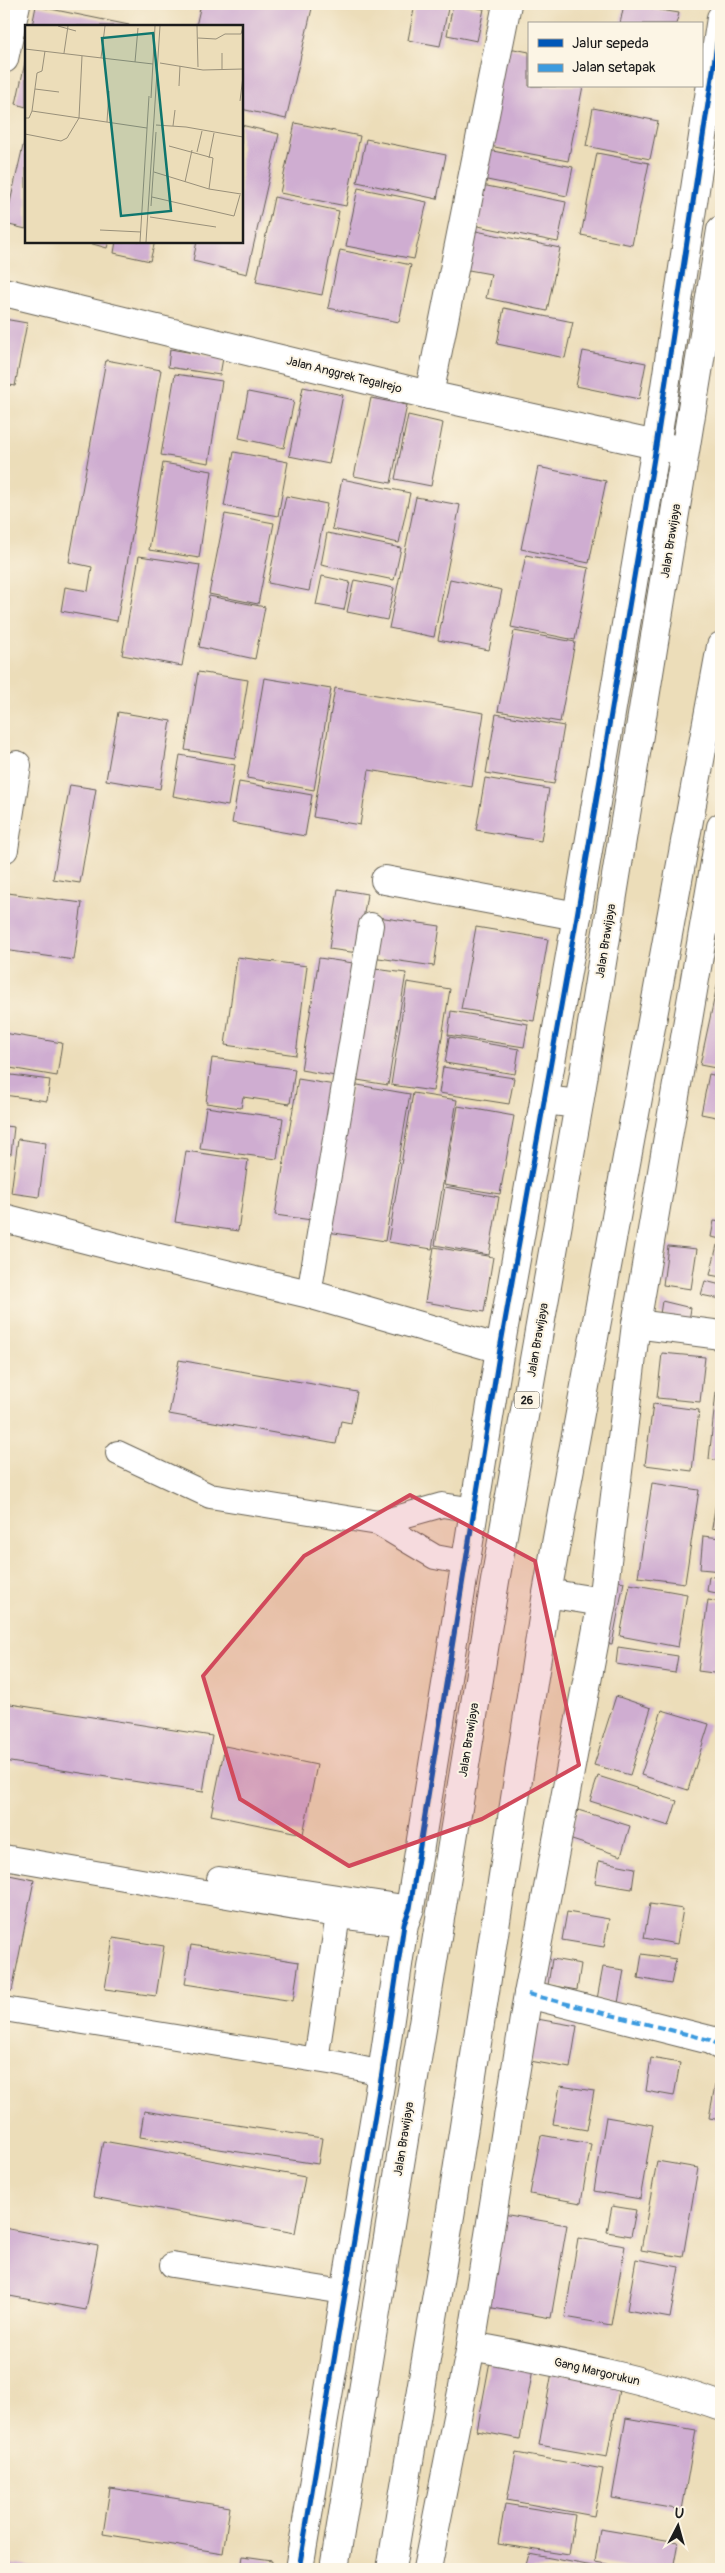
<svg xmlns="http://www.w3.org/2000/svg" width="725" height="2573" viewBox="0 0 725 2573" font-family="Pangolin,sans-serif">
	<style>
		.building { fill: #cfadd1 }
		.lines { fill: none; stroke-linecap: round; stroke-linejoin: round }
		.service-casing { stroke: #656053; stroke-width: 26 }
		.minor-casing { stroke: #656053; stroke-width: 30 }
		.tertiary-casing { stroke: #656053; stroke-width: 30 }
		.trunk-casing { stroke: #656053; stroke-width: 30 }
		.service { stroke: #fff; stroke-width: 24 }
		.minor { stroke: #fff; stroke-width: 28 }
		.tertiary { stroke: #fff; stroke-width: 28 }
		.trunk { stroke: #fff; stroke-width: 28 }
		.quiet { stroke: #3c9bdf; stroke-width: 4; stroke-dasharray: 8 4; stroke-linecap: butt }
		.cycleway-casing { stroke: #fcf5e5; stroke-width: 8 }
		.cycleway { stroke: #0057b8; stroke-width: 5 }
		.marked { fill: #d1495b; fill-opacity: 0.2; stroke: #d1495b; stroke-width: 4; stroke-linejoin: round }
		.labels { text-anchor: middle; dominant-baseline: central; stroke-width: 4; stroke-linejoin: round; paint-order: stroke }
		.shield { fill: #fcf5e5; stroke: #5f5d58; stroke-width: 1 }
		.shield-label { font-size: 11px; font-weight: bold; fill: #1c1c1c }
		.street-label { font-size: 12px; fill: #1c1c1c; stroke: #fcf5e5 }
		.inset-road { fill: none; stroke: #99907a; stroke-width: 1 }
		.view { fill: #0f766e; fill-opacity: 0.15; stroke: #0f766e; stroke-width: 2.5 }
		.inset-edge { fill: none; stroke: #1c1c1c; stroke-width: 2.5 }
	</style>
	<rect width="100%" height="100%" fill="#fcf5e5"/>
	<filter id="ink" filterUnits="userSpaceOnUse"><feTurbulence type="fractalNoise" baseFrequency=".02" numOctaves="2"/><feDisplacementMap in="SourceGraphic" scale="10" xChannelSelector="R" yChannelSelector="G"/><feConvolveMatrix kernelMatrix="1 2 1 2 8 2 1 2 1" color-interpolation-filters="sRGB"/></filter>
	<filter id="wash" filterUnits="userSpaceOnUse"><feTurbulence type="fractalNoise" baseFrequency=".0096" numOctaves="4" result="noise"/><feDisplacementMap in="SourceGraphic" scale="20" xChannelSelector="R" yChannelSelector="G"/><feGaussianBlur stdDeviation="1.12" result="paint"/><feColorMatrix in="noise" values="0 0 0 0 0 0 0 0 0 0 0 0 0 0 0 0 0 1.4 0 .05"/><feComposite in="paint" operator="in"/></filter>
	<g filter="url(#wash)">
		<rect width="100%" height="100%" fill="#ecddb9"/>
		<g id="blocks">
			<path class="building" d="M201,4H313L286,119L241,109V26H196Z
				M415,4H449L440,46L408,40Z
				M453,4L484,9L477,41L447,35Z
				M624,4L679,13L676,24H620Z
				M36,6L129,25V26H32Z
				M504,47L529,52V86H583L568,161L484,145Z
				M26,58V107L16,104Z
				M593,108L658,121L650,159L586,146Z
				M295,123L360,136L346,206L280,193Z
				M241,125L279,134L247,274L193,261L197,241H241Z
				M26,133V229L5,224Z
				M366,139L446,155L437,199L357,182Z
				M488,150L573,167L567,196L482,179Z
				M597,153L649,163L632,245L581,235Z
				M482,185L566,202L558,242L473,225Z
				M358,188L427,202L414,259L346,246Z
				M274,197L339,211L322,295L256,282Z
				M471,230L560,248L547,311L486,298L491,274L463,269Z
				M82,241H109L107,248Z
				M116,241H155L150,261L114,253Z
				M340,250L411,265L399,322L328,308Z
				M504,308L573,322L565,358L497,344Z
				M4,319L27,323L15,386L4,384Z
				M170,349L223,358L220,375L168,367Z
				M583,351L646,363L639,399L576,386Z
				M106,360L161,370L117,621L61,611L65,587L88,591L92,567L69,562Z
				M175,374L222,381L209,463L161,455Z
				M303,387L343,395L329,464L289,456Z
				M248,392L294,401L284,448L239,438Z
				M371,398L407,405L391,483L354,476Z
				M408,415L443,423L431,486L395,479Z
				M234,452L288,462L278,516L224,506Z
				M163,463L212,471L199,558L149,550Z
				M538,467L606,481L589,563L521,549Z
				M342,479L410,493L399,543L332,529Z
				M286,496L327,504L309,591L268,583Z
				M416,497L460,505L434,637L389,628Z
				M225,514L274,523L258,604L209,594Z
				M327,533L401,548L394,580L321,565Z
				M526,555L589,568L575,640L511,627Z
				M139,556L200,565L182,666L122,655Z
				M322,576L350,582L344,610L316,605Z
				M450,579L502,590L489,650L438,640Z
				M354,580L394,588L387,620L347,612Z
				M209,596L265,607L255,659L199,647Z
				M514,631L575,642L560,722L498,711Z
				M198,672L248,680L235,758L185,750Z
				M264,678L331,689L314,790L247,778Z
				M335,688L484,713L472,787L369,770L360,825L313,817Z
				M118,712L171,721L160,789L106,780Z
				M496,714L564,726L554,784L486,773Z
				M180,755L235,765L228,806L173,796Z
				M485,778L549,789L541,841L476,830Z
				M239,782L312,795L305,836L232,823Z
				M70,785L96,789L80,883L53,879Z
				M338,889L367,894L358,953L329,949Z
				M8,893L82,903L74,960L4,950V922Z
				M378,917L440,926L434,966L372,957Z
				M476,927L548,939L534,1021L461,1009Z
				M237,957L307,966L296,1055L225,1045Z
				M319,958L360,964L341,1077L301,1070Z
				M721,967V1069L700,1065Z
				M367,968L406,973L388,1085L351,1079Z
				M407,982L450,989L433,1091L391,1085Z
				M451,1011L528,1024L524,1047L448,1035Z
				M4,1033L62,1043L57,1076L4,1067Z
				M449,1037L519,1049L515,1074L445,1063Z
				M212,1058L295,1069L290,1104L243,1097L241,1108L206,1103Z
				M443,1067L514,1078L509,1104L439,1093Z
				M4,1074L50,1080L47,1101L4,1095Z
				M709,1074L721,1077V1118L701,1114Z
				M298,1079L341,1086L319,1221L275,1215Z
				M352,1084L410,1094L385,1241L328,1232Z
				M413,1093L457,1100L432,1249L388,1242Z
				M458,1106L514,1116L500,1194L444,1185Z
				M206,1107L283,1118L277,1159L200,1149Z
				M4,1126L14,1127L11,1154L4,1153Z
				M18,1139L46,1143L39,1197L11,1193Z
				M186,1151L248,1160L238,1231L175,1222Z
				M445,1187L499,1197L489,1255L435,1245Z
				M714,1221L721,1222V1239L711,1237Z
				M717,1245L721,1246V1277L710,1275Z
				M668,1246L697,1249L691,1289L663,1285Z
				M434,1247L493,1257L484,1312L425,1302Z
				M705,1281L721,1285V1299L701,1295Z
				M662,1301L691,1308L689,1321L660,1314Z
				M662,1353L705,1357L700,1402L657,1398Z
				M719,1358H721V1386L718,1385Z
				M179,1360L357,1392L351,1423L341,1421L336,1444L169,1414Z
				M716,1392L721,1393V1461L709,1459Z
				M653,1404L699,1410L692,1471L645,1465Z
				M719,1482H721V1530L712,1528Z
				M652,1483L699,1490L685,1583L638,1577Z
				M703,1536L721,1538V1571L700,1569Z
				M709,1576L721,1579V1594L707,1591Z
				M610,1579L624,1582L612,1644L597,1642Z
				M630,1584L687,1594L678,1647L620,1636Z
				M708,1600L721,1602V1674L698,1671Z
				M618,1647L678,1656L675,1673L616,1664Z
				M616,1696L651,1708L630,1775L594,1765Z
				M4,1703L212,1736L203,1792L4,1761Z
				M662,1710L709,1724L688,1790L641,1775Z
				M225,1746L317,1765L303,1834L211,1815Z
				M598,1776L677,1801L669,1826L590,1801Z
				M578,1810L630,1826L621,1856L569,1839Z
				M599,1861L635,1868L632,1889L595,1883Z
				M4,1874L34,1880L12,1991L4,1990Z
				M650,1904L683,1909L677,1944L644,1938Z
				M567,1912L609,1919L604,1947L562,1940Z
				M113,1938L164,1946L156,1996L105,1989Z
				M191,1945L299,1962L293,2001L185,1984Z
				M642,1954L676,1959L671,1984L638,1978Z
				M552,1959L581,1964L577,1990L548,1985Z
				M603,1967L624,1970L618,2003L597,1999Z
				M537,2019L577,2026L570,2068L530,2061Z
				M651,2058L680,2063L674,2096L646,2091Z
				M715,2085L721,2086V2120L709,2118Z
				M560,2086L594,2091L587,2130L553,2124Z
				M144,2111L322,2138L318,2164L140,2137Z
				M606,2117L653,2125L640,2199L594,2191Z
				M541,2135L591,2144L581,2203L530,2194Z
				M103,2141L305,2177L295,2233L93,2197Z
				M657,2161L698,2168L683,2257L641,2250Z
				M612,2206L636,2210L631,2236L607,2232Z
				M503,2214L567,2225L551,2318L487,2307Z
				M4,2228L98,2246L86,2310L4,2295Z
				M578,2238L625,2246L611,2325L565,2317Z
				M636,2259L679,2267L670,2318L627,2310Z
				M491,2356L534,2364L520,2439L477,2431Z
				M552,2372L620,2384L607,2457L539,2445Z
				M626,2418L696,2430L682,2510L612,2498Z
				M516,2453L603,2469L594,2516L507,2500Z
				M110,2488L230,2507L223,2553L103,2534Z
				M505,2504L575,2515L569,2555L498,2544Z
				M600,2529L678,2542L673,2569H635L595,2562Z
				M529,2554L603,2568V2569H525Z
				M243,2556L272,2560L271,2569H241Z
				M4,2563L38,2568L37,2569H4Z"/>
		</g>
	</g>
	<g filter="url(#ink)">
		<use href="#blocks" fill-opacity="0" stroke="#656053" stroke-width="1"/>
		<g class="lines">
			<g class="service-casing">
				<path id="service" d="M309,1294L371,925
					M118,1453L210,1496L378,1523L442,1505L476,1510
					M378,1523L435,1557L467,1563
					M4,1857L347,1917L404,1924
					M219,1879L410,1908
					M4,2009L335,2063L382,2073
					M316,2060L338,1915
					M172,2265L344,2292"/>
			</g>
			<g class="minor-casing">
				<path id="minor" d="M4,59L16,4
					M429,395L507,4
					M4,849L17,765
					M385,880L577,916
					M4,1218L147,1255L309,1294L500,1349
					M636,1324L721,1335
					M528,1994L710,2040L721,2046
					M471,2346C555,2362 640,2377 721,2406"/>
			</g>
			<g class="tertiary-casing">
				<path id="tertiary" d="M4,292L429,395L674,449
					M299,2569L382,2073L404,1924L410,1908L500,1349L577,916L656,446L721,18
					M427,2569L471,2346L528,1994L602,1602L636,1324L721,827"/>
			</g>
			<g class="trunk-casing">
				<path id="trunk" d="M544,1100L579,1104
					M547,1593L602,1602
					M334,2569L495,1581L579,1104L721,230
					M391,2569L451,2210L547,1593L721,646"/>
			</g>
			<use href="#service" class="service"/>
			<use href="#minor" class="minor"/>
			<use href="#tertiary" class="tertiary"/>
			<use href="#trunk" class="trunk"/>
			<path class="quiet" d="M528,1994L710,2040L721,2046"/>
			<g class="cycleway-casing">
				<path id="cycleway" d="M299,2569L382,2073L404,1924L410,1908L500,1349L577,916L656,446L721,18"/>
			</g>
			<use href="#cycleway" class="cycleway"/>
		</g>
	</g>
	<path class="marked" d="M410,1495L535,1561L579,1765L482,1819L349,1866L240,1799L203,1676L304,1556Z"/>
	<g class="labels">
		<rect class="shield" x="514.5" y="1391.5" width="25" height="17" rx="4"/>
		<g class="shield-label">
			<text x="527" y="1400">26</text>
		</g>
		<g class="street-label">
			<text transform="translate(344 375) rotate(14)">Jalan Anggrek Tegalrejo</text>
			<text transform="translate(671 541) rotate(-81)">Jalan Brawijaya</text>
			<text transform="translate(606 941) rotate(-81)">Jalan Brawijaya</text>
			<text transform="translate(538 1340) rotate(-80)">Jalan Brawijaya</text>
			<text transform="translate(469 1740) rotate(-81)">Jalan Brawijaya</text>
			<text transform="translate(404 2139) rotate(-81)">Jalan Brawijaya</text>
			<text transform="translate(597 2372) rotate(13)">Gang Margorukun</text>
		</g>
	</g>
	<g transform="translate(25 25)">
		<rect width="218" height="218" fill="#ecddb9"/>
		<path class="inset-road" d="M33,1L51,6M172,1L173,42M173,13L191,14L200,9H216L218,2M0,24L128,39M39,28L43,1M197,28V44M76,33L80,1M110,37L113,3M135,38L178,45L218,44M154,61L155,41M10,64L34,67M126,73L130,1M215,76L218,51M7,86L122,103M0,93H4L7,86L12,48L17,46L20,26M82,97L84,66M131,100L161,102L218,112M148,101L150,85M0,109L36,116L42,113L54,93L57,31M144,121L188,133L184,164M172,127L177,106M184,133L189,108M129,147L184,164L216,169M160,157L167,125M127,172L209,191L215,170M126,181L131,107M125,192L191,202M75,205L116,207M115,217L124,71M121,217L135,1"/>
		<path class="view" d="M128,8L146,186L96,191L77,13Z"/>
		<rect width="218" height="218" class="inset-edge"/>
	</g>
	<rect width="725" height="2573" fill="none" stroke="#fcf5e5" stroke-width="20"/>
	<rect x="528" y="22" width="175" height="65" fill="#fcf5e5" stroke="#a29e95"/>
	<rect x="538" y="39" width="25" height="8" fill="#0057b8" stroke="#a29e95"/>
	<text x="572" y="48" font-size="15" fill="#1c1c1c">Jalur sepeda</text>
	<rect x="538" y="64" width="25" height="8" fill="#3c9bdf" stroke="#a29e95"/>
	<text x="572" y="72" font-size="15" fill="#1c1c1c">Jalan setapak</text>
	<g transform="translate(678 2526) rotate(6)" stroke="#fcf5e5" stroke-width="4" paint-order="stroke">
	<path d="M0-4L9 19L0 12L-9 19Z" fill="#1c1c1c"/>
	<text y="-8" font-size="14" font-weight="bold" text-anchor="middle" fill="#1c1c1c">U</text>
	</g>
</svg>
